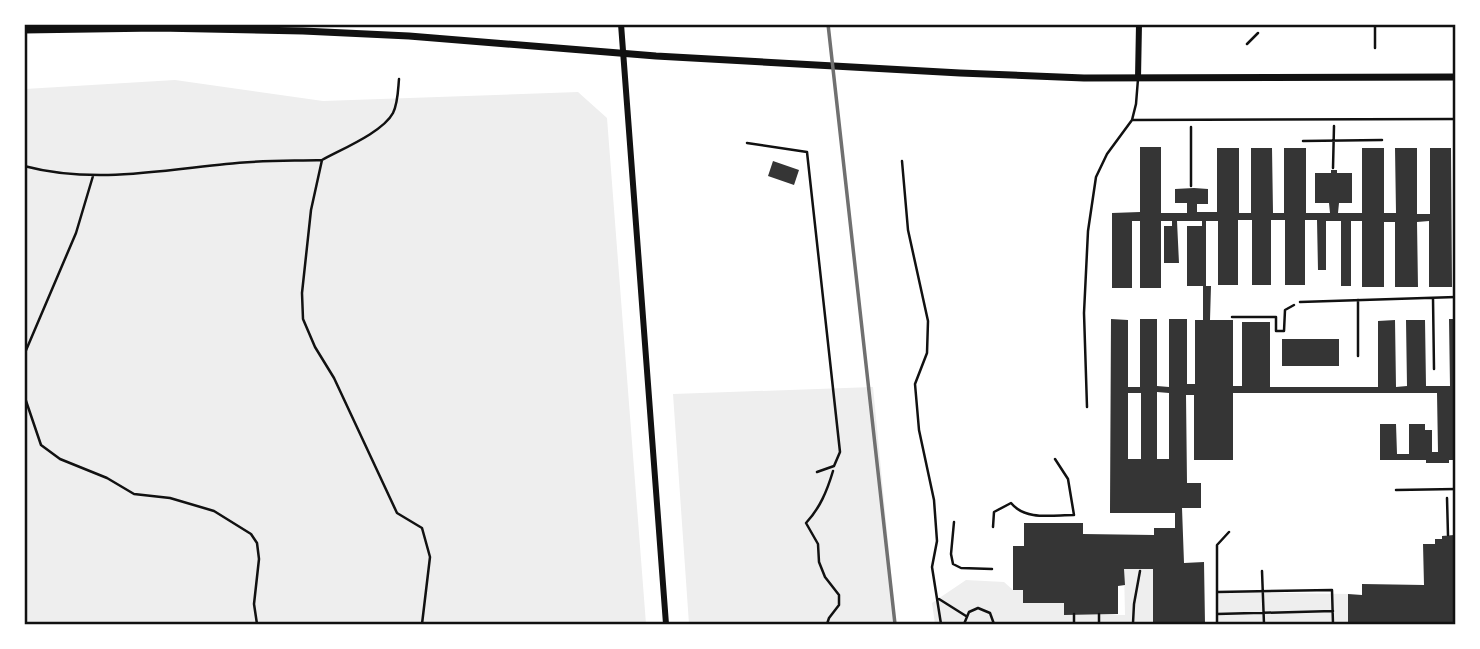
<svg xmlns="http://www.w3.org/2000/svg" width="1480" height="649" viewBox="0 0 1480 649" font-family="'Times New Roman',serif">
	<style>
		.green { fill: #eee }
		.building { fill: #353535; fill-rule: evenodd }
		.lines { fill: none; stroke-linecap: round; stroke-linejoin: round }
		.path { stroke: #111; stroke-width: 2.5 }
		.service { stroke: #111; stroke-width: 2.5 }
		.minor { stroke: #111; stroke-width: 6 }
		.tertiary { stroke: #111; stroke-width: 7 }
		.rail { stroke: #707070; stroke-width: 3.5 }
		.neatline { fill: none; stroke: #111; stroke-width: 2.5 }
	</style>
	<rect width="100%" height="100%" fill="#fff"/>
	<path class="green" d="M175,80L323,101L578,92L607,118L646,624H25V89Z
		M873,387L896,624H689L673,394Z
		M1124,569H1153V624H935L932,603L966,580L1004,582L1013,590H1023L1024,603H1064L1065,615H1125Z
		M1217,592L1348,594V624H1217Z"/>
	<path class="building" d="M1140,147H1161V213H1187V203H1175V189L1194,188L1208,189V204H1197V212H1217V148H1239V213H1251V148H1272L1273,213H1284V148H1306V213H1330L1329,203H1315V173H1331V170H1337V173H1352V203H1339L1338,213H1362V148H1384V213H1396L1395,148H1417V214H1430V148H1451L1452,287H1429V221L1417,222L1418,287H1395V222H1384V287H1362V221H1351V286H1341V221H1326V270H1318L1317,220H1305V285H1285V220H1271V285H1252V220H1238V285H1218V221H1206V286H1211L1210,320H1233V386H1242V322H1270V387H1378V321L1395,320L1396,387L1407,386L1406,320H1425L1426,386H1450L1449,319H1456V460H1449V463H1426V460H1380V424H1396L1397,454H1409V424H1425V430H1432V452H1438L1437,393H1233V460H1194V395H1186L1187,483H1201V508H1182L1184,563L1204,562L1205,624H1153V569H1124L1125,585L1118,586V614L1064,615V603H1023V590H1013V546H1024V523H1083V534L1154,535V528H1175V513H1110V509L1111,319L1128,320V387H1140V319H1157V386L1169,387V319H1187V384H1195V320H1203V286H1187V226H1202V221H1177L1179,263H1164V226H1172V221H1161V288H1140V221H1132V288H1112V213L1140,212ZM1157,392L1169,393V459H1157ZM1128,393H1141V459H1128Z
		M773,161L799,170L794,185L768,176Z
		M1282,339H1339V366H1282Z
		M1454,535L1456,624H1348V594L1362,595V584L1424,585L1423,544H1435V539H1442V536Z"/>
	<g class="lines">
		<path class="path" d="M1375,24V48
			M1247,44L1258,33
			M1191,127V186
			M1303,141L1382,140
			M747,143L807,152L840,452L834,466L817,472
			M322,160C342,149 383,132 393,113C398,103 398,90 399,79
			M902,161L908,230L928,321L927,353L915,384L919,430L934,500L937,541L932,567L941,624
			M24,166C92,184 158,171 226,164C258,160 290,161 322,160L311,210L302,293L303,319L315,347L334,378L397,513L422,528L430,557L422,624
			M1333,168L1334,126
			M1232,317H1276V331H1284L1285,310L1294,305
			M24,355L76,233L93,176
			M24,395L41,445L60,459L107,478L134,494L170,498L214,511L251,534L257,543L259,559L254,604L257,624
			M1447,498L1448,535
			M993,527L994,512L1011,503C1026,521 1052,515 1074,515L1068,479L1055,459
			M1262,571L1264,624
			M1217,592L1332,590L1333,624
			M939,599L966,616
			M1074,614V624
			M1217,614L1333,611
			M1133,623L1134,604L1140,571
			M827,624L829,618L839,605V595L825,577L819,562L818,544L806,523C820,508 827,491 833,471
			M964,624L969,612L978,608L990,613L994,624
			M994,624L1133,623
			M1099,624V614
			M1217,624V545L1229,532"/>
		<path class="service" d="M1132,120L1456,119
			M1433,298L1434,369
			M1358,300V356
			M1300,302L1456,297
			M1087,407L1084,313L1088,231L1096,177L1107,154L1132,120L1136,104L1138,79
			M1396,490L1456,489
			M954,522L951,554L953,564L961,568L992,569"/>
		<path class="minor" d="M621,24L666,624
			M1138,78L1139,24"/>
		<path class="tertiary" d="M24,30L158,28L303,31L409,36L656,56L960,73L1084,78L1456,77"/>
		<path class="rail" d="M828,24L895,624"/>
	</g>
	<rect width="1480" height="649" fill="none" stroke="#ffffff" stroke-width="52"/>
	<rect x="26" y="26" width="1428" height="597" class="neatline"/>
</svg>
